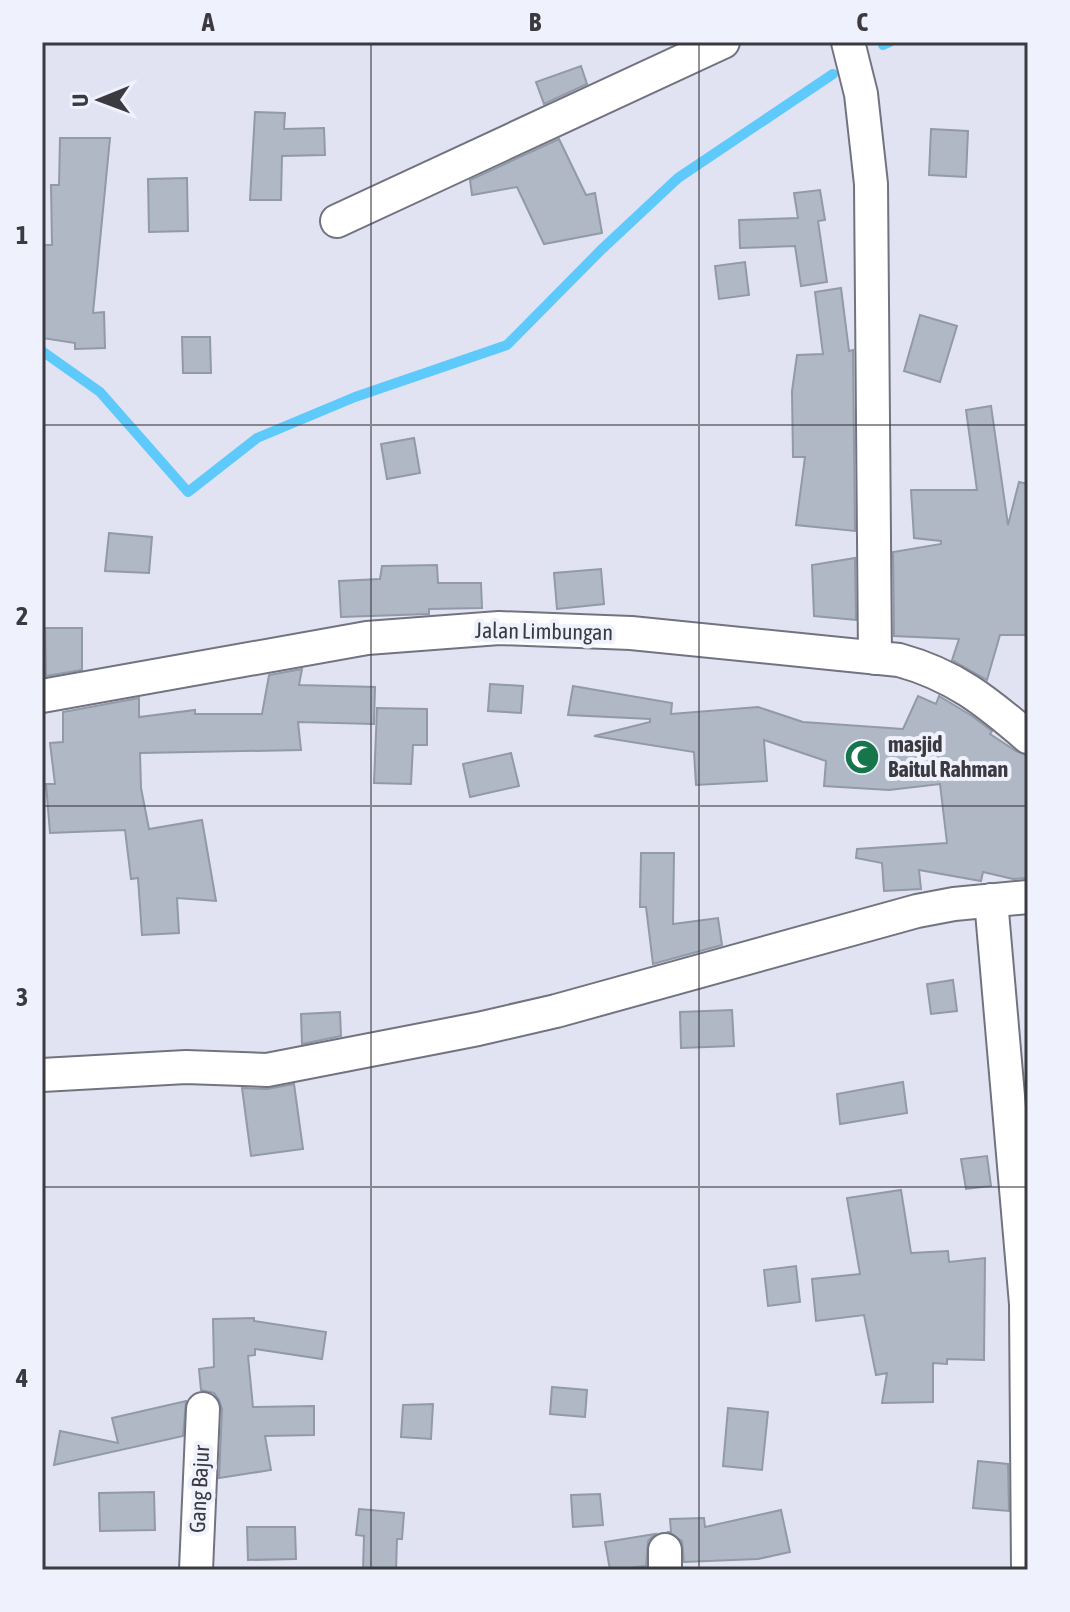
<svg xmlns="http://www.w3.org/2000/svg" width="1070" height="1612" viewBox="0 0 1070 1612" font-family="'Asap Condensed',sans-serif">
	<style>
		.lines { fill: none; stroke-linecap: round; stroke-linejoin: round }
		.stream { stroke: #5ec9fb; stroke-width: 10 }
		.building { fill: #afb8c4; stroke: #919aa6; stroke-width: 2 }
		.street-casing { stroke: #727380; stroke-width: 36 }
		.street { stroke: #fff; stroke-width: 32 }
		.grid { fill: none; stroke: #3a3a40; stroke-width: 2; stroke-opacity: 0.55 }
		.labels { text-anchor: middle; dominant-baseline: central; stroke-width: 8; stroke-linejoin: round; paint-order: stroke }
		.street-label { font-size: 22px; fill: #3a3a40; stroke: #eff1fd }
		.poi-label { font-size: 22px; font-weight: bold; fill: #3a3a40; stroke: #eff1fd; text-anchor: start }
		.neatline { fill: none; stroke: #3a3a40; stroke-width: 3 }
		.grid-label { font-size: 26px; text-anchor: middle; font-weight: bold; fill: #3a3a40 }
	</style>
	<rect width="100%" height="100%" fill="#e2e3f2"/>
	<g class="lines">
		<path class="stream" d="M883,45L890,42
			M42,351L100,392L188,492L257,438L355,397L507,345L601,250L678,178L833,74"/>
	</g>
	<path class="building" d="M581,66L587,84L544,104L536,82Z
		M255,112L285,113L284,129L324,128L325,155L282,156L281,200H250Z
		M931,129L968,131L966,177L929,175Z
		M60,138H110L93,313L104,312L105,348L75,349V343L42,338V245H52L51,185H59Z
		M559,139L586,195L595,193L602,233L544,244L517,187L472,195L470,180Z
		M187,178L188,231L149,232L148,179Z
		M820,190L825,220L818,221L827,282L801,286L795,246L740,248L739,220L798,218L794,193Z
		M745,262L749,295L719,299L715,266Z
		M841,288L849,351L853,350L855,531L796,525L805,457H793L792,391L797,355L823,354L815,292Z
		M920,315L957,326L940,382L904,371Z
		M182,337H210L211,373H183Z
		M991,406L1008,525L1019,482L1028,484V635H1000L987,680L952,660L959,639L894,636L893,552L941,544V541L914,538L911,490H977L966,410Z
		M414,438L420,473L387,479L381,444Z
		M109,533L152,537L149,573L105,571Z
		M855,558L856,620L814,616L812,565Z
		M437,565L438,583H481L482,608L429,609V614L341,617L339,581L380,579L382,566Z
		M601,569L604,604L557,609L554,573Z
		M45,628H82V670L46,676Z
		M302,669L299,685L375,687L374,724L298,722L301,750L140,753L141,788L149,829L202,820L216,901L177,898L179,933L142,935L138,878L131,879L125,830L50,833L46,784H55L50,743L63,742V712L139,698V717L195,710V714H262L269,675Z
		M490,684L523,686L521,713L488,711Z
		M573,686L672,703L671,714L758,707L803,722L903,729L918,696L936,704L939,696L972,716L992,731L990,734L1016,751L1028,756V878L1013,879L983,872L981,881L919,870L921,889L884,891L882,863L856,858L857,849L947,843L940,784L889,790L824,786L826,761L764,740L767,781L696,785L694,752L594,736L650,722V719L568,715Z
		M377,708L427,709V745H413L411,784L374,783Z
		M511,753L519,786L470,797L463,764Z
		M641,853H674L673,924L718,918L722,945L653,964L646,907H640Z
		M953,980L957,1011L931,1014L927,984Z
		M732,1010L734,1046L681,1048L680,1012Z
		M340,1012L341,1036L302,1044L301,1014Z
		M903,1082L907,1113L840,1124L837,1094Z
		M294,1084L303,1149L251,1156L242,1088L267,1089Z
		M987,1156L991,1186L966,1189L961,1159Z
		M901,1190L911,1253L948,1251L949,1262L985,1258L984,1360L947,1359V1364L933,1363V1402L882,1403L887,1373L876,1375L864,1315L816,1321L812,1279L860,1274L847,1198Z
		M796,1266L800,1302L768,1306L764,1270Z
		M254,1318V1321L326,1332L322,1359L255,1349V1355L248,1356L253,1407L314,1406V1435L265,1436L271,1470L219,1478L222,1409L219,1400L214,1393L201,1390L199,1369L214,1367L213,1319Z
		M552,1387L587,1390L585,1417L550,1414Z
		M186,1401L183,1436L54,1465L60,1431L118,1443L112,1418Z
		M433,1404L431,1439L401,1437L403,1405Z
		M728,1408L768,1412L762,1470L723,1466Z
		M978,1461L1008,1464L1009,1511L973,1508Z
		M154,1492L155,1530L100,1531L99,1493Z
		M600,1494L603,1525L573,1527L571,1495Z
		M359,1509L404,1513L402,1539H397L396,1570H363L364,1536L356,1535Z
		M781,1510L790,1552L758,1559L684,1562L682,1541L669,1532H671L670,1519L704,1518L705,1527Z
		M247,1527H295L296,1559L248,1560Z
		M655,1534L648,1541L646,1566L610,1570L605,1542Z"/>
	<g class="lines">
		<g class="street-casing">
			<path id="street" d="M848,42L861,94L871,184L875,658
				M337,221L723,42
				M42,696L367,638L499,628L631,633L899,660C954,675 986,701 1028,737
				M991,900L1026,1304L1028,1570
				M42,1075L186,1067L267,1070L478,1029L556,1011L917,911L954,904L1028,897
				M196,1570L203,1409
				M665,1570V1550"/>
		</g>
		<use href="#street" class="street"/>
	</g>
	<path class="grid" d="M371,42V1570M699,42V1570M42,425H1028M42,806H1028M42,1187H1028"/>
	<defs>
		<g id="mosque-disc" transform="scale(1.8)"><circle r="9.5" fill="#17754b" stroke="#eff1fd"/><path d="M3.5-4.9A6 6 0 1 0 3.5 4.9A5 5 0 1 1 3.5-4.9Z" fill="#fff"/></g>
	</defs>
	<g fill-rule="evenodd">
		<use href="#mosque-disc" x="862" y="757"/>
	</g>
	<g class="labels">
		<g class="street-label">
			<text transform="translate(544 631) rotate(1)">Jalan Limbungan</text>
			<text transform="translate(199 1489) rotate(-87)">Gang Bajur</text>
		</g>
		<g class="poi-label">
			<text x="888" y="744">masjid<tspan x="888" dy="25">Baitul Rahman</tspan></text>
		</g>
	</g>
	<rect width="1070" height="1612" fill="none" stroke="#eff1fd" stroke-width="88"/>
	<g transform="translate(100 100) rotate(269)" stroke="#eff1fd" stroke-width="6" paint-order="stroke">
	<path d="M0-6L14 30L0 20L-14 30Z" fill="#3a3a40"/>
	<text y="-12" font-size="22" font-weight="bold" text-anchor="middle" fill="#3a3a40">U</text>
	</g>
	<rect x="44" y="44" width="982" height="1524" class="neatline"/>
	<g class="grid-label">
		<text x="208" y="31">A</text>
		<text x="535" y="31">B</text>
		<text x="862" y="31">C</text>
		<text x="22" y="244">1</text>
		<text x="22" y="625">2</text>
		<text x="22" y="1006">3</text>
		<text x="22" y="1387">4</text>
	</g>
</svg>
